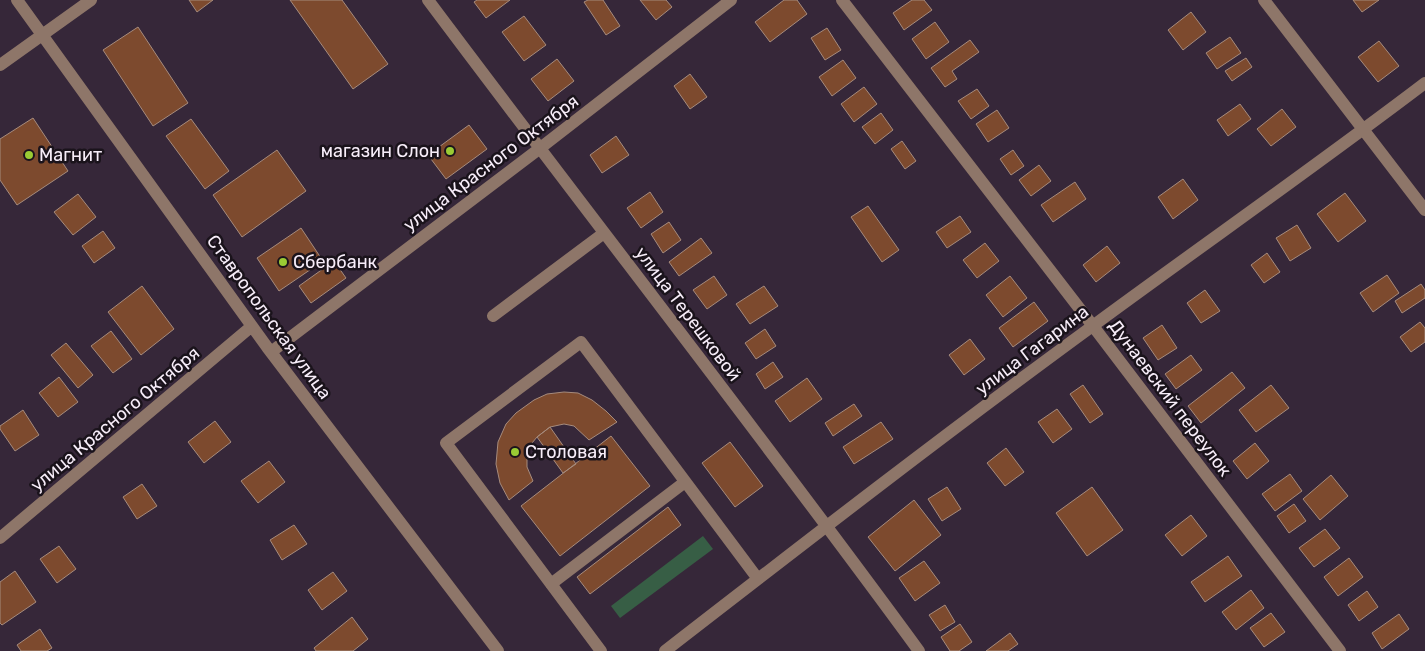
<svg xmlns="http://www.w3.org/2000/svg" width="1425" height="651" viewBox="0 0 1425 651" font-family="Rubik,sans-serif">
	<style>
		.green { fill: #375e45 }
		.building { fill: #7d4a2e; stroke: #a68b7d }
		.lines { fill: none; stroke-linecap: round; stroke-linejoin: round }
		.minor { stroke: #8e7669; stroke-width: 12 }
		.poi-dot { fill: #9acb34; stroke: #1a131b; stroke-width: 2 }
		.labels { text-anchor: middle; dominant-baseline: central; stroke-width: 5; stroke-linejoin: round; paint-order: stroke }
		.poi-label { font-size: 18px; fill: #f7edf9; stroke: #1a131b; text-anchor: start }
		.street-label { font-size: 18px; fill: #f7edf9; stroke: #1a131b }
	</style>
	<rect width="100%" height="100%" fill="#362739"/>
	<path class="green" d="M703,536L713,549L620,618L611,606Z"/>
	<path class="building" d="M189,0H213L197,12Z
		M290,0H342L388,64L353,89Z
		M477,0H510L486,18L474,2Z
		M588,0H603L620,26L606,35L584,2Z
		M640,0H666L672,7L656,20Z
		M784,0H797L807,14L770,42L755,22Z
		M912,0H924L932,10L904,30L893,13Z
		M1353,0H1379L1362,12Z
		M1191,12L1206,32L1183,50L1168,30Z
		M524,16L546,45L524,61L502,32Z
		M935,22L949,42L926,59L912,39Z
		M138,27L188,103L153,126L103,50Z
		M827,28L841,50L825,60L811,38Z
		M1230,37L1241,53L1217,69L1206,53Z
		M970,40L979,52L952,71L957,79L945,87L931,68Z
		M1379,41L1399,66L1378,82L1358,57Z
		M1246,58L1252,67L1232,81L1225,71Z
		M557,59L574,81L548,101L531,79Z
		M843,60L856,78L832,96L819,77Z
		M690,74L707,97L690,109L674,86Z
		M864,87L877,104L854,122L841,104Z
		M977,89L989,106L971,119L958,101Z
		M1240,104L1251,119L1228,136L1217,120Z
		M1282,109L1296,127L1271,146L1257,129Z
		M997,110L1009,128L988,142L976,124Z
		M881,113L893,130L875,144L862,127Z
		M33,118L68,171L17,205L0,180V139Z
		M191,119L229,171L205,189L166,136Z
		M469,125L487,149L446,179L428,155Z
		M616,136L629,155L602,173L590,155Z
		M902,141L916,161L905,169L891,149Z
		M277,150L306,191L242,237L213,195Z
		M1013,150L1024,166L1011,175L1000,159Z
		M1039,165L1051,181L1031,196L1019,180Z
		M1183,179L1198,200L1173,219L1158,197Z
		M1075,182L1086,199L1053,222L1041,205Z
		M650,192L663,212L641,228L627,208Z
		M1345,193L1366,221L1338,242L1317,214Z
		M78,194L96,217L73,235L54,212Z
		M868,206L899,250L882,262L851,217Z
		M960,216L971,232L947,248L936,232Z
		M669,222L681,240L663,253L651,234Z
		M1297,225L1311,248L1290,261L1276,238Z
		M301,228L323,261L279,291L257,258Z
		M103,231L115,248L94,263L82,246Z
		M701,238L712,253L679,276L669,262Z
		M985,243L999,261L977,278L963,260Z
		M1107,246L1120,263L1096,282L1083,265Z
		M1267,253L1280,272L1264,283L1251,265Z
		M334,261L346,278L311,303L299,286Z
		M1387,275L1399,293L1373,312L1360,293Z
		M714,276L727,295L707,309L693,290Z
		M1010,276L1027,298L1003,317L986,295Z
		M1421,284L1425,290V298L1402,313L1395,301Z
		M142,286L174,329L141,355L108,312Z
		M764,286L778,306L750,324L736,304Z
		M1205,290L1220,311L1201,323L1187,303Z
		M1034,302L1048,321L1013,347L999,328Z
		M1420,322L1425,328V342L1411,352L1400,337Z
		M1162,325L1177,348L1158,360L1143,338Z
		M765,329L776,346L756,359L745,343Z
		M111,331L132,359L113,373L91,346Z
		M970,339L985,359L964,375L949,355Z
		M66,343L93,375L78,388L51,355Z
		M1191,355L1202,370L1176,389L1165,374Z
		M773,362L783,377L765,389L756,374Z
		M1232,372L1245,388L1201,423L1188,406Z
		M59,377L78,402L58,417L39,393Z
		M807,378L822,399L790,422L775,401Z
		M1083,385L1103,414L1090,423L1070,394Z
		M1271,385L1289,408L1256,432L1239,410Z
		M564,392L578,393L592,400L606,411L617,422L589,440L574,426L564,424L550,427L537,437L527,449V467L533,481L509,500L500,483L496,464L498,442L506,424L516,413L534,400L547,394Z
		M854,404L862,416L833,436L825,423Z
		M1057,409L1072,429L1053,443L1038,422Z
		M23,410L39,435L15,451L0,429V426Z
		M215,421L231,442L204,463L188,442Z
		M881,422L893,439L854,464L843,447Z
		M550,427L576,464L563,473L537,437Z
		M611,436L650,486L560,556L521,506Z
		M730,442L763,486L735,507L702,463Z
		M1255,443L1269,461L1247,479L1233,461Z
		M1006,448L1024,472L1005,486L987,463Z
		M269,461L285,482L258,503L241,481Z
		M1290,474L1302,491L1275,511L1262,494Z
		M1331,475L1348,496L1320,520L1303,499Z
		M142,484L157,506L137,519L123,497Z
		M947,487L961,509L942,521L928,499Z
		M1092,487L1123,530L1087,556L1056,513Z
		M914,500L941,535L895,571L868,537Z
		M1294,504L1306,521L1289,533L1277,516Z
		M668,507L681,525L590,594L577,577Z
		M1191,515L1207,536L1182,556L1165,535Z
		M294,525L307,544L282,560L270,540Z
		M1325,529L1340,548L1314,567L1299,548Z
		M59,546L76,569L57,583L40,559Z
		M1228,556L1242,576L1205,602L1191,582Z
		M1349,558L1363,577L1338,596L1324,577Z
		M924,561L940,583L915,601L899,578Z
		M15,571L36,602L2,625L0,623V582Z
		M333,572L347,591L322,610L308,590Z
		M1251,590L1264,608L1236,630L1222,612Z
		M1367,591L1378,607L1359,621L1348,605Z
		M945,605L955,622L940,631L929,615Z
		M1271,613L1285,632L1264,647L1250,628Z
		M1399,614L1409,629L1382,649L1372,633Z
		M352,617L368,639L353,651H316L314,648Z
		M960,624L972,642L959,651H950L941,637Z
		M40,629L52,648L47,651H21L17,645Z
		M1010,633L1018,644L1008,651H986Z"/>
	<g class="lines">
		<path class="minor" d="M17,0L267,347L498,651
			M428,0C591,218 759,432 919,651
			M842,0L1093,326L1340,651
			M1264,0L1425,210
			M0,65L91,0
			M493,316L604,233
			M271,352L539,149L731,0
			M0,538L252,326
			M551,584L685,482
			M601,651L446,443L581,342L758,579
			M665,651C807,541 949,431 1094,325C1204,244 1316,166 1425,83"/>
	</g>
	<g class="poi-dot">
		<circle cx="450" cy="151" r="5"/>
		<circle cx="29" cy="155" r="5"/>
		<circle cx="283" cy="262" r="5"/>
		<circle cx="515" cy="452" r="5"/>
	</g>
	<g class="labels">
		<g class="poi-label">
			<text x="440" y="151" text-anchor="end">магазин Слон</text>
			<text x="39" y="155">Магнит</text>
			<text x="293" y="262">Сбербанк</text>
			<text x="525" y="452">Столовая</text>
		</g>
		<g class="street-label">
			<text transform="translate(491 163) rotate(-37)">улица Красного Октября</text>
			<text transform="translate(688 314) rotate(53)">улица Терешковой</text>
			<text transform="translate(269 317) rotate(54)">Ставропольская улица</text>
			<text transform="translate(1032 350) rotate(-37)">улица Гагарина</text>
			<text transform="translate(1170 398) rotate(53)">Дунаевский переулок</text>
			<text transform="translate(115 419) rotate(-40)">улица Красного Октября</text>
		</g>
	</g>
</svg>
